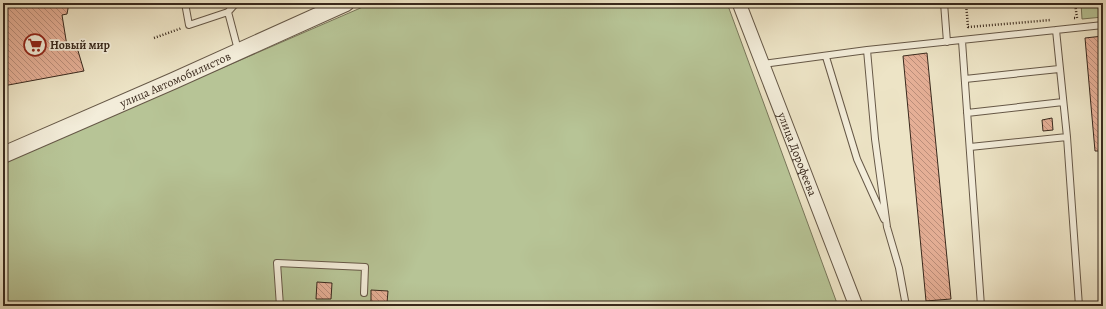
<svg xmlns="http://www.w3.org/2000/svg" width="1106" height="309" viewBox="0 0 1106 309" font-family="Alegreya,serif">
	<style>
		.green { fill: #b7c496; stroke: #78765a }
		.building { fill: url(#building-back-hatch); stroke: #39291d }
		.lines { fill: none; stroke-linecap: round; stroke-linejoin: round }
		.service-casing { stroke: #665847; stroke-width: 8 }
		.minor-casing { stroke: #665847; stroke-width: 15 }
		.tertiary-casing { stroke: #665847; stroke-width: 18 }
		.path { stroke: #39291d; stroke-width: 2.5; stroke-dasharray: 1 2; stroke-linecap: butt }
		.service { stroke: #f3edda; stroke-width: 6 }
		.minor { stroke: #f3edda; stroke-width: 13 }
		.tertiary { stroke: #f3edda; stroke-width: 16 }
		.labels { text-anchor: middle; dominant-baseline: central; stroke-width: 3.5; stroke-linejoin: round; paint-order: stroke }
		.poi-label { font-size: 12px; font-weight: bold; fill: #39291d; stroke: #f3edda; text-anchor: start }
		.street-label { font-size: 12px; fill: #39291d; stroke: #f3edda }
	</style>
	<defs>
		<pattern id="building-back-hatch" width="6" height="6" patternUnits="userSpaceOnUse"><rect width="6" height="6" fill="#e5af96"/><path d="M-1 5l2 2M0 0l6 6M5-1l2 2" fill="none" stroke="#bb8e7a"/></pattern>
	</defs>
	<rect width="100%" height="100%" fill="#ede4c6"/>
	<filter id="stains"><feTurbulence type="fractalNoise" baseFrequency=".005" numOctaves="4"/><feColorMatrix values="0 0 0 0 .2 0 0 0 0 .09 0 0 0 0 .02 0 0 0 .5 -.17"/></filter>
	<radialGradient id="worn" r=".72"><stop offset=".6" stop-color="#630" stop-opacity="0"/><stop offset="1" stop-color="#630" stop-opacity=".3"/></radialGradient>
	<path class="green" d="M372,3H727L838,306H3V163Z
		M1081,3H1103V17L1082,19Z"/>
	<path class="building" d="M3,3H69L67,14L62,15L67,46L76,44L84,71L3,86Z
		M1103,36V151H1095L1085,38Z
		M927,53L951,299L926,301L903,56Z
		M1052,118L1053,130L1043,131L1042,120Z
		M317,282L332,283L331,299H316Z
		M371,290L388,291L387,303H371Z"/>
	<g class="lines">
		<g class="service-casing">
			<path id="service" d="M185,3L189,25L228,12L236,3
				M944,3L947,42
				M228,12L238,50
				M1056,30L1067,137L1079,306
				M962,41L981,306
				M867,50L875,139L887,227L899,268L906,306
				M826,57L857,159L884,219
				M763,64L867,50L1103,25
				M965,79L1059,69
				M967,113L1063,102
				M970,147L1067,137
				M280,306L277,263L365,267L364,293"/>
		</g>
		<g class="minor-casing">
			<g id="minor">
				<path id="s1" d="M739,3L856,306"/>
			</g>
		</g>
		<g class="tertiary-casing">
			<g id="tertiary">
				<path id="s2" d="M3,155L173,81L346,3"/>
			</g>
		</g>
		<path class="path" d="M966,3L968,27L1051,20
			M1074,18H1077L1075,3
			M154,38L182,28"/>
		<use href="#service" class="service"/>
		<use href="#minor" class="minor"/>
		<use href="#tertiary" class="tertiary"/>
	</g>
	<defs>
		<g id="supermarket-ring" transform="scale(1.15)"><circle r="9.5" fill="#f3edda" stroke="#8f2418" stroke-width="1.5"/><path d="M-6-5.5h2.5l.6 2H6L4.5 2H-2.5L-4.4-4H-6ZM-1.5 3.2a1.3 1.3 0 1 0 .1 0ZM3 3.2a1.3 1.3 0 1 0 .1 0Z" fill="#8f2418"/></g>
	</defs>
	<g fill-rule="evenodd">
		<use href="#supermarket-ring" x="35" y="45"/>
	</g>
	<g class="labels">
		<g class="poi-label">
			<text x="50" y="45">Новый мир</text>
		</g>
		<g class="street-label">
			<text stroke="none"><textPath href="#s2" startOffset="188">улица Автомобилистов</textPath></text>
			<text stroke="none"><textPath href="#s1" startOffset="162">улица Дорофеева</textPath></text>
		</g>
	</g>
	<rect width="1106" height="309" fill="none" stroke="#ede4c6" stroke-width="16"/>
	<rect x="4" y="4" width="1098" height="301" fill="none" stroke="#39291d" stroke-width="2"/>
	<rect x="8" y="8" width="1090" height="293" fill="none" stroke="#39291d"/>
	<rect width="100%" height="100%" filter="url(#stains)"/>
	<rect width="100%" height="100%" fill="url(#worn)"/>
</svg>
